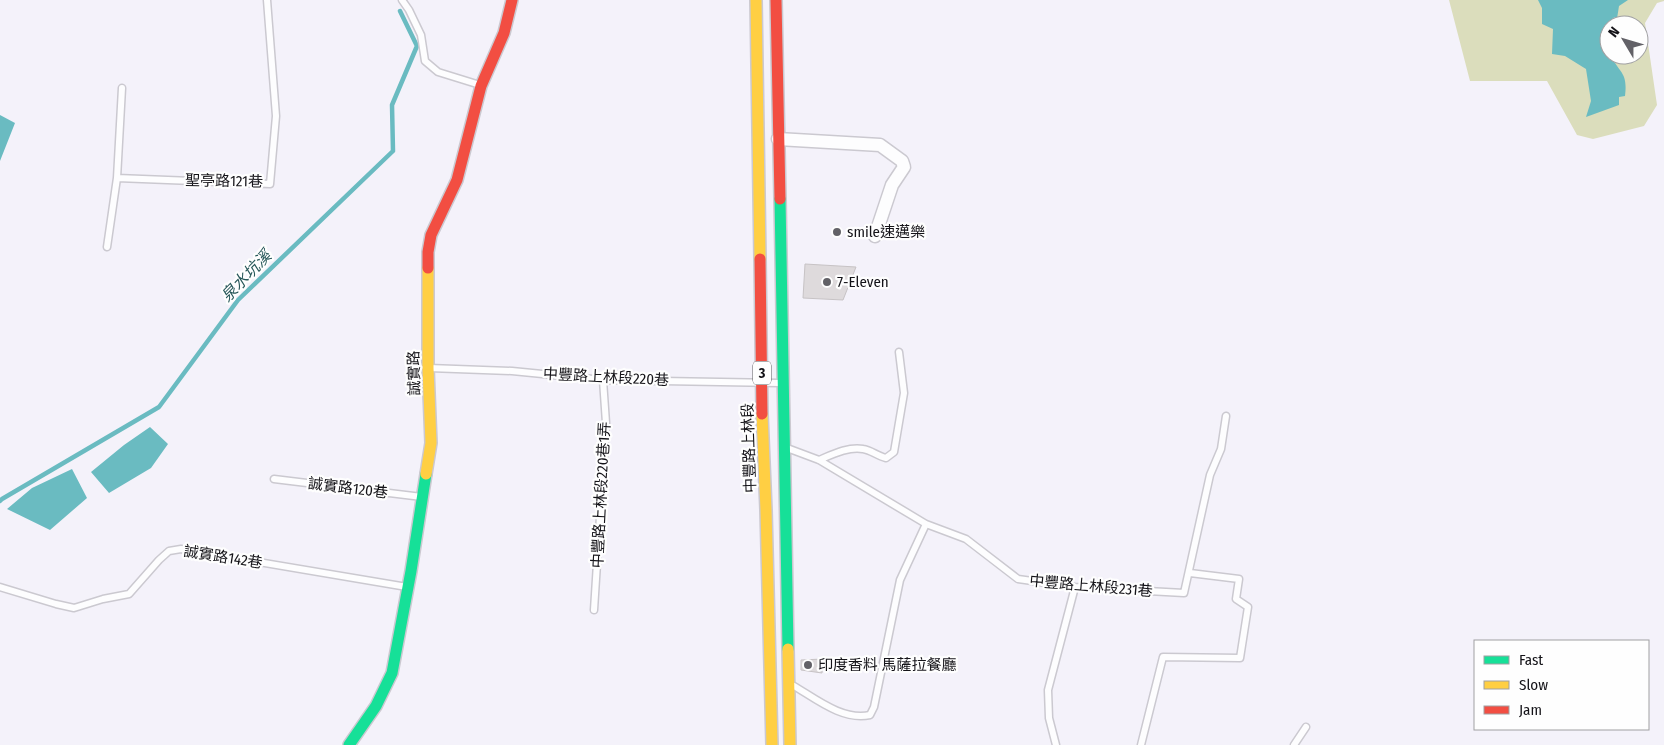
<svg xmlns="http://www.w3.org/2000/svg" width="1664" height="745" viewBox="0 0 1664 745" font-family="'Fira Sans Condensed','Noto Sans TC',sans-serif">
	<style>
		.green { fill: #dbddbc; fill-rule: evenodd }
		.water { fill: #6abbc1 }
		.lines { fill: none; stroke-linecap: round; stroke-linejoin: round }
		.stream { stroke: #6abbc1; stroke-width: 4.5 }
		.building { fill: #dedadc; stroke: #c7c3c5 }
		.lane-casing { stroke: #cbc9d0; stroke-width: 9 }
		.street-casing { stroke: #cbc9d0; stroke-width: 15 }
		.fast-casing { stroke: #cbc9d0; stroke-width: 14 }
		.slow-casing { stroke: #cbc9d0; stroke-width: 14 }
		.jam-casing { stroke: #cbc9d0; stroke-width: 14 }
		.lane { stroke: #fdfdfe; stroke-width: 6 }
		.street { stroke: #fdfdfe; stroke-width: 12 }
		.fast { stroke: #16e098; stroke-width: 11 }
		.slow { stroke: #ffcf43; stroke-width: 11 }
		.jam { stroke: #f24e42; stroke-width: 11 }
		.poi-dot { fill: #626167; stroke: #fefefe; stroke-width: 2 }
		.labels { text-anchor: middle; dominant-baseline: central; stroke-width: 4.5; stroke-linejoin: round; paint-order: stroke }
		.shield { fill: #fefefe; stroke: #5a5a5d; stroke-width: 1 }
		.shield-label { font-size: 14px; font-weight: bold; fill: #141318 }
		.street-label { font-size: 15px; fill: #141318; stroke: #fefefe }
		.poi-label { font-size: 15px; fill: #141318; stroke: #fefefe; text-anchor: start }
		.water-label { font-size: 16px; font-style: italic; fill: #265658; stroke: #fefefe }
	</style>
	<rect width="100%" height="100%" fill="#f4f2fa"/>
	<path class="green" d="M1449,0H1664V1L1657,3L1645,23L1657,105L1644,126L1593,139L1577,135L1547,81H1470ZM1609,25H1639V55H1609Z"/>
	<path class="water" d="M1538,0H1628L1619,6L1616,25H1609V55H1611C1619,74 1628,71 1625,96L1619,97V105L1586,117L1591,101L1586,69L1565,56L1552,54L1553,29L1542,24V8Z
		M0,115L15,123L0,161Z
		M150,427L168,444L151,468L109,493L91,472L124,445Z
		M72,469L87,498L50,530L7,509L32,488Z"/>
	<g class="lines">
		<path class="stream" d="M0,501L2,499L159,407L238,300L393,151L392,105L417,46L400,11"/>
	</g>
	<path class="building" d="M805,264L856,267L843,300L803,298Z
		M823,659L822,673L801,670V660Z"/>
	<g class="lines">
		<g class="lane-casing">
			<path id="lane" d="M402,0L409,10L421,35L425,61L438,72L480,85
				M117,178L270,184L276,116L267,0
				M107,247L117,178L122,88
				M429,368L512,371L603,380L781,383
				M787,448L819,460L926,524L966,539L1018,579L1075,587L1184,593L1210,475L1221,449L1226,416
				M819,460C831,455 849,446 863,449C871,450 877,456 886,458L894,452L904,393L899,352
				M274,479L422,497
				M0,587L56,604L74,608L103,599L129,594L159,560L169,551L181,549L407,587
				M594,610L606,423L603,380
				M794,686C816,699 843,721 870,715L874,707L900,580L926,524
				M1056,745L1049,718L1048,690L1075,587
				M1141,745L1163,657L1240,658L1248,607L1236,599L1239,579L1190,573
				M1294,745L1306,727"/>
		</g>
		<g class="street-casing">
			<path id="street" d="M778,139L880,145L902,161L904,167L892,185L875,236"/>
		</g>
		<g class="fast-casing">
			<path id="fast" d="M780,199L788,649
				M349,745L376,706L392,673L411,571L426,474"/>
		</g>
		<g class="slow-casing">
			<path id="slow" d="M756,0L760,259
				M762,414L766,510L772,745
				M426,474L431,443L428,368V268
				M788,649L790,745"/>
		</g>
		<g class="jam-casing">
			<path id="jam" d="M776,0L780,199
				M760,259L762,414
				M428,268V252L431,235L457,180L481,86L504,33L512,0"/>
		</g>
		<use href="#lane" class="lane"/>
		<use href="#street" class="street"/>
		<use href="#fast" class="fast"/>
		<use href="#slow" class="slow"/>
		<use href="#jam" class="jam"/>
	</g>
	<g class="poi-dot">
		<circle cx="837" cy="232" r="5"/>
		<circle cx="827" cy="282" r="5"/>
		<circle cx="808" cy="665" r="5"/>
	</g>
	<g class="labels">
		<rect class="shield" x="753" y="361.5" width="18" height="23" rx="4"/>
		<g class="shield-label">
			<text x="762" y="373">3</text>
		</g>
		<g class="street-label">
			<text transform="translate(224 181) rotate(1)">聖亭路121巷</text>
			<text transform="translate(414 373) rotate(-91)">誠實路</text>
			<text transform="translate(606 377) rotate(3)">中豐路上林段220巷</text>
			<text transform="translate(749 448) rotate(-92)">中豐路上林段</text>
			<text transform="translate(348 488) rotate(7)">誠實路120巷</text>
			<text transform="translate(601 495) rotate(-87)">中豐路上林段220巷1弄</text>
			<text transform="translate(223 557) rotate(9)">誠實路142巷</text>
			<text transform="translate(1091 586) rotate(5)">中豐路上林段231巷</text>
		</g>
		<g class="poi-label">
			<text x="847" y="232">smile速邁樂</text>
			<text x="837" y="282">7-Eleven</text>
			<text x="818" y="665">印度香料 馬薩拉餐廳</text>
		</g>
		<g class="water-label">
			<text transform="translate(246 276) rotate(-46)">泉水坑溪</text>
		</g>
	</g>
	<rect x="1474" y="640" width="175" height="90" fill="#fefefe" stroke="#a0a0a2"/>
	<rect x="1484" y="656" width="25" height="8" fill="#16e098" stroke="#a0a0a2"/>
	<text x="1519" y="665" font-size="15" fill="#141318">Fast</text>
	<rect x="1484" y="681" width="25" height="8" fill="#ffcf43" stroke="#a0a0a2"/>
	<text x="1519" y="690" font-size="15" fill="#141318">Slow</text>
	<rect x="1484" y="706" width="25" height="8" fill="#f24e42" stroke="#a0a0a2"/>
	<text x="1519" y="715" font-size="15" fill="#141318">Jam</text>
	<g transform="translate(1624 40) rotate(308)"><circle r="24" fill="#fefefe" stroke="#a0a0a2"/>
	<path d="M0-4L9 19L0 12L-9 19Z" fill="#626167"/>
	<text y="-8" font-size="14" font-weight="bold" text-anchor="middle" fill="#141318">N</text>
	</g>
</svg>
